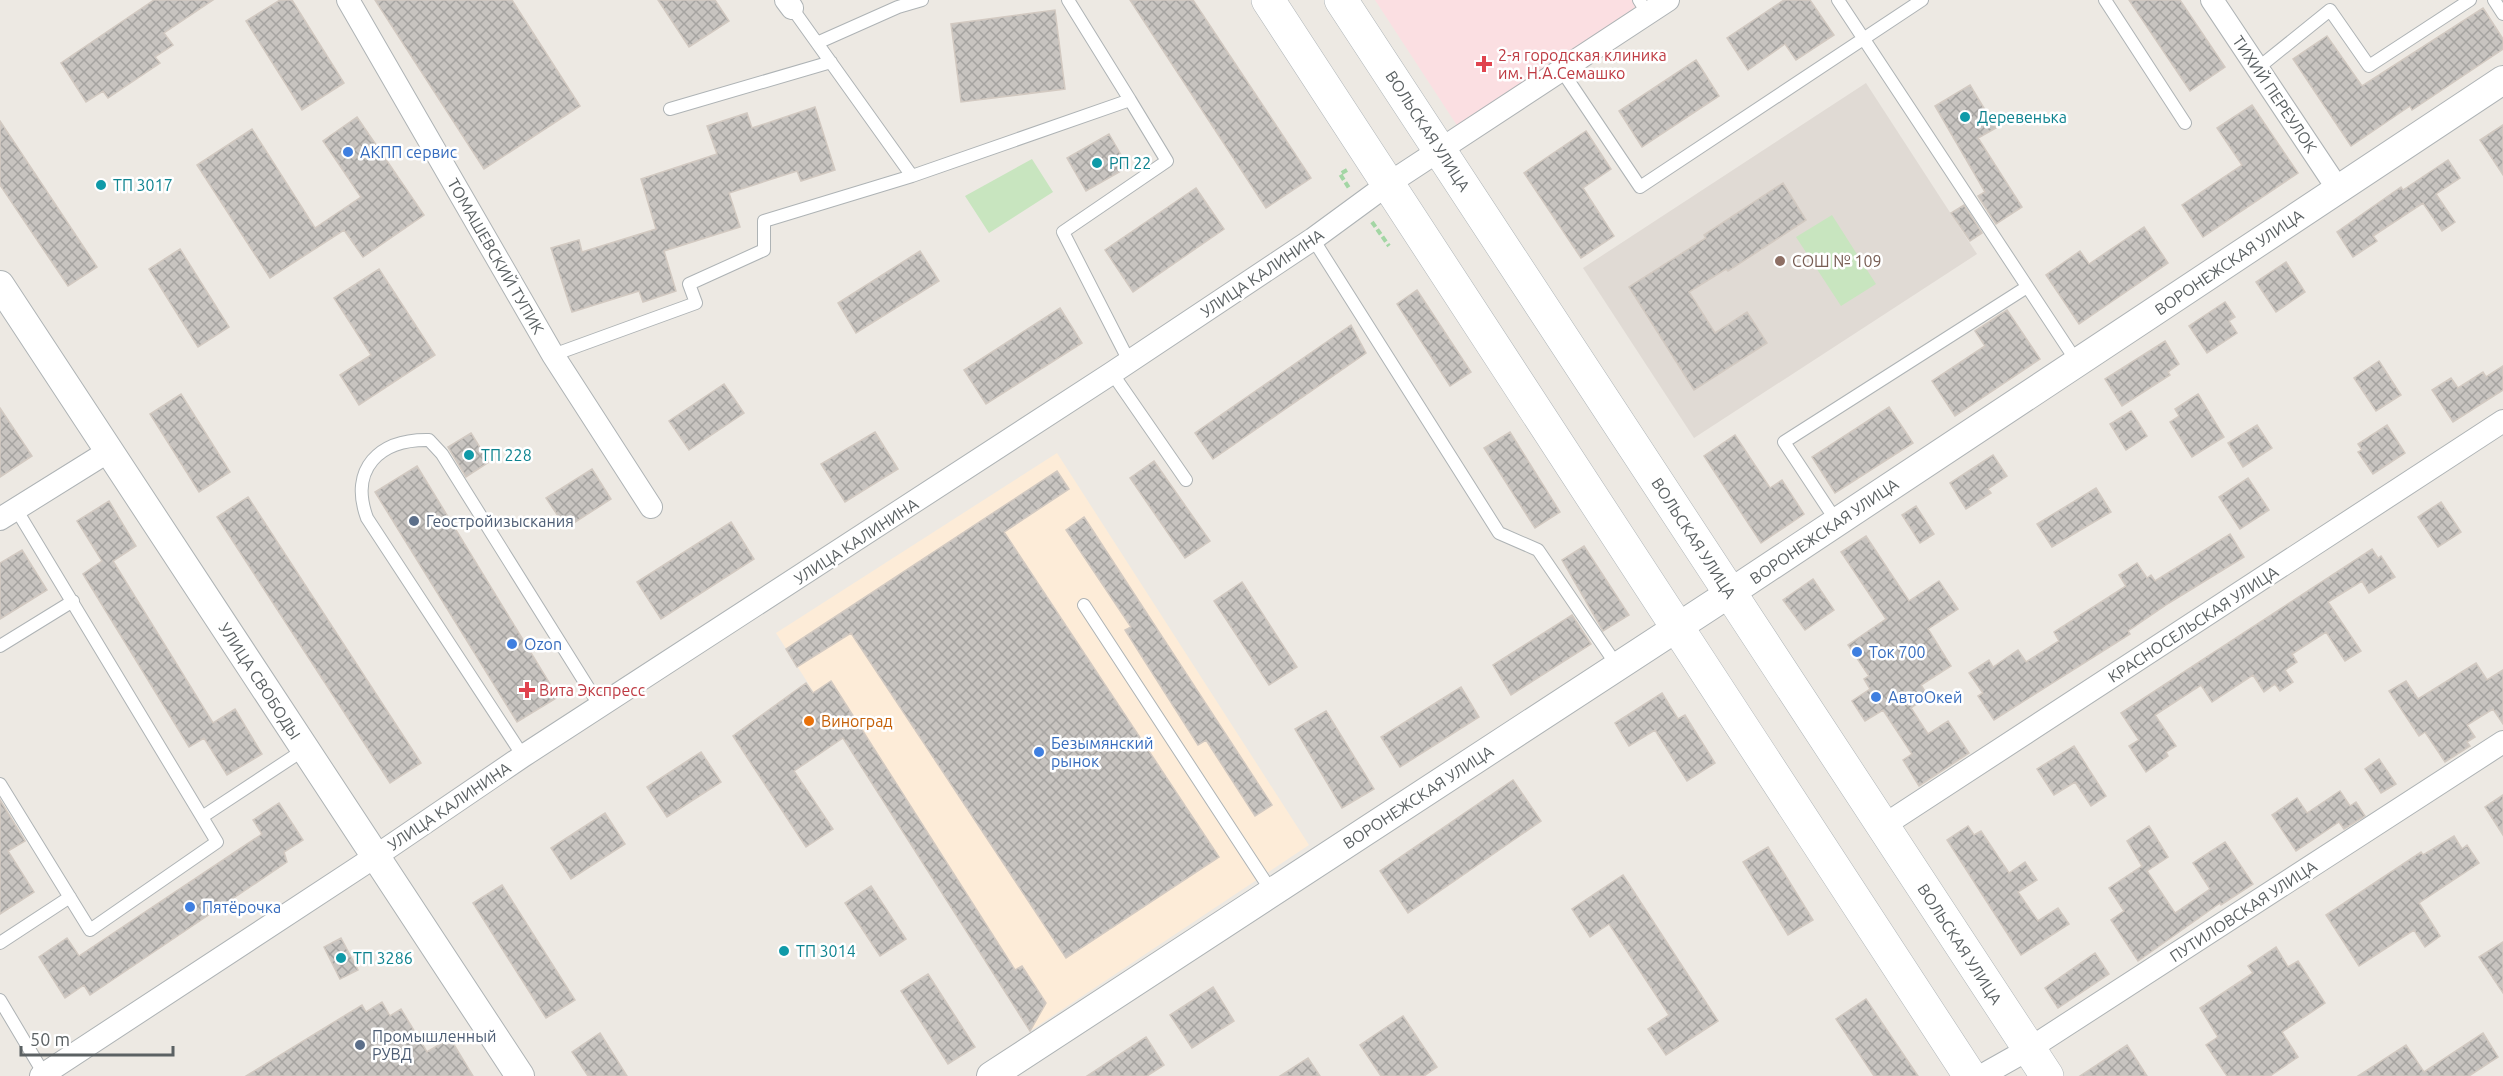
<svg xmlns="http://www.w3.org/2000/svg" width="2503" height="1076" viewBox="0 0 2503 1076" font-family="Ubuntu,sans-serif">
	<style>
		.commercial { fill: #fdecd8 }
		.education { fill: #e0dad4 }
		.medical { fill: #fbdfe2 }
		.park { fill: #c8e5bf }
		.building { fill: url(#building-cross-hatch); stroke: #d2c9c1; stroke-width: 1.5 }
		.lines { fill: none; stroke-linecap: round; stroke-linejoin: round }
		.service-casing { stroke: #aeb3b5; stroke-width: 14 }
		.minor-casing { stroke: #aeb3b5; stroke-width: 24 }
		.tertiary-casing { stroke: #aeb3b5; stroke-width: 30 }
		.secondary-casing { stroke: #afb5b8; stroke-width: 34 }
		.path { stroke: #a3d6a4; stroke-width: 4; stroke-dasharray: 6 3; stroke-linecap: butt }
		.service { stroke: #fff; stroke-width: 12 }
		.minor { stroke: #fff; stroke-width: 22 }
		.tertiary { stroke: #fff; stroke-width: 28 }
		.secondary { stroke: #fff; stroke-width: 33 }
		.health-dot { fill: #e0444e; stroke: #fff; stroke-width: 2 }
		.culture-dot { fill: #0f9aa8; stroke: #fff; stroke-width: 2 }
		.shop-dot { fill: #3f7fe0; stroke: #fff; stroke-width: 2 }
		.education-dot { fill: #8d6e63; stroke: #fff; stroke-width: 2 }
		.service-dot { fill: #5c6f8a; stroke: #fff; stroke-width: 2 }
		.food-dot { fill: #e8710a; stroke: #fff; stroke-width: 2 }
		.labels { text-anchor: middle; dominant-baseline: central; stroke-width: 5; stroke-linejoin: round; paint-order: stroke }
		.health-label { font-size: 16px; fill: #be3a42; stroke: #fff; text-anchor: start }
		.street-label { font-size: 16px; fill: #5b6163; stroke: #fff }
		.culture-label { font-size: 16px; fill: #0d838f; stroke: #fff; text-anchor: start }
		.shop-label { font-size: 16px; fill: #366cbe; stroke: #fff; text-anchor: start }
		.education-label { font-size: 16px; fill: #785e54; stroke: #fff; text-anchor: start }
		.service-label { font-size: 16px; fill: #4e5e75; stroke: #fff; text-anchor: start }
		.food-label { font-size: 16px; fill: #c56008; stroke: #fff; text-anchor: start }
	</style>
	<defs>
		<pattern id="building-cross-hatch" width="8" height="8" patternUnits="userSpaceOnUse" patternTransform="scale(1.5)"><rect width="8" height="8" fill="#c8c4c0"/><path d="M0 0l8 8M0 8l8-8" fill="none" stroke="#a5a3a0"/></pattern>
	</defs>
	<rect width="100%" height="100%" fill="#ede9e3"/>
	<path class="commercial" d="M1057,453L1309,845L1030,1031L776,633Z"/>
	<path class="education" d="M1866,83L1977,254L1694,438L1583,268Z"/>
	<path class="medical" d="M1375,0H1646L1458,127Z"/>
	<path class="park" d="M1032,159L1053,192L989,233L965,196Z
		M1832,215L1876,284L1841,306L1796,237Z"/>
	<path class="building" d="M154,0H213L164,33L173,45L155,57L160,63L108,98L103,91L86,102L61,63Z
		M280,0H292L344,83L302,110L246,21Z
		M375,0H512L580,106L484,169Z
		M658,0H715L729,21L689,47Z
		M1130,0H1193L1311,178L1266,208Z
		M1784,0H1810L1834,35L1796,60L1785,44L1748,70L1727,38Z
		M2129,0H2180L2225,67L2190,91Z
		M2483,8L2503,39V49L2412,110L2410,106L2351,146L2293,59L2327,36L2362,86Z
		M1055,10L1065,89L961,102L951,24Z
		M1696,60L1719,96L1642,147L1619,111Z
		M1970,85L1996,128L1978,138L2022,207L1996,224L1978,196L1985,192L1935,106Z
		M2252,105L2298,173L2203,237L2182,205L2242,165L2217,128Z
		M815,107L835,170L801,181L797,171L729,193L740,227L664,251L676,291L643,302L639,291L572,312L551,248L579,240L582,252L656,229L641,179L717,154L707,126L747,113L752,128Z
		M357,117L424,215L363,257L344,230L270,278L197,165L252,129L315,228L361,197L323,141Z
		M0,121L97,267L68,286L0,185Z
		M2503,125V175L2480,140Z
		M1586,131L1611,169L1583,188L1614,236L1581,258L1524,173Z
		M1109,134L1128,167L1086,191L1067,158Z
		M2448,160L2460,178L2436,194L2455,222L2442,231L2423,203L2373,236L2377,241L2353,257L2337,232L2401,187L2403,190Z
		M1783,183L1806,220L1728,271L1726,269L1689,292L1715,333L1747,312L1767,343L1694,390L1629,287L1706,238L1704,235Z
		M1196,188L1224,229L1133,292L1105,250Z
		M1964,205L1982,233L1970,241L1951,213Z
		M2144,227L2168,263L2079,324L2046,275L2080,251L2089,264Z
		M180,249L229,327L198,347L149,269Z
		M920,251L939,281L856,333L838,303Z
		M2286,262L2305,292L2276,312L2256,282Z
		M379,269L435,355L359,405L340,375L371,355L334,298Z
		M1417,290L1471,372L1450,386L1397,304Z
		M2225,302L2235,317L2229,321L2237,333L2207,353L2189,326Z
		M1060,308L1082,343L986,404L964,370Z
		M2007,310L2040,359L1955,416L1932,381L1985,346L1975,331Z
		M1351,325L1366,353L1213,459L1195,433Z
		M2165,341L2179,364L2168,372L2170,375L2122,406L2105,379Z
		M2379,361L2401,395L2376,411L2354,378Z
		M2503,366V390L2453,422L2432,390L2451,378L2458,388L2483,372L2486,377Z
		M724,384L744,413L689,450L669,421Z
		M181,394L230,472L199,492L150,414Z
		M2198,394L2224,437L2192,457L2170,422L2179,416L2175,409Z
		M1889,407L1913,443L1835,493L1812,457Z
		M0,408L32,456L0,477Z
		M2131,411L2147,436L2126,450L2110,424Z
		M2257,425L2272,448L2243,467L2228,443Z
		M2387,425L2405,453L2373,474L2358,452L2362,450L2358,444Z
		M875,432L898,469L845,502L821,464Z
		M1510,432L1560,512L1535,528L1484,448Z
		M471,433L489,462L466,477L448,447Z
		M1735,435L1770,488L1782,480L1804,514L1761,543L1704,456Z
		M1993,455L2007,476L1988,489L1991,493L1966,509L1950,483Z
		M1154,461L1210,541L1185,558L1130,478Z
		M417,466L558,697L517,722L375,492Z
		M592,469L611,499L566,528L546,498Z
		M1057,471L1069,489L1004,532L1219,857L1066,958L851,633L797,667L786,649Z
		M2248,478L2269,510L2240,529L2219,497Z
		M2096,488L2111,512L2052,547L2037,524Z
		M248,497L421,763L390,783L217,517Z
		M109,501L136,546L113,561L213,723L235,709L262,754L227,775L204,738L189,747L83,574L102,561L77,521Z
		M2441,502L2461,532L2438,547L2418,517Z
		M1916,506L1934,534L1920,543L1902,515Z
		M1084,517L1272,805L1255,816L1206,740L1198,745L1125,630L1131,627L1066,530Z
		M731,522L754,559L661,619L637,582Z
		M2230,534L2244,557L2169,603L2128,631L2130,634L1994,720L1978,696L1983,693L1969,673L1989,660L1993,667L2018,650L2026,662L2059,641L2054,632L2126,586L2119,575L2137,563L2147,578L2151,575L2155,581Z
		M1866,536L1909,601L1939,581L1958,609L1928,629L1951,666L1921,685L1928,696L1911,708L1928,734L1948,721L1969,753L1919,786L1903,760L1912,754L1883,710L1865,721L1852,701L1870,689L1864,679L1869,676L1848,645L1886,619L1841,552Z
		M1584,546L1629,615L1603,631L1562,560Z
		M2372,549L2378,558L2381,556L2395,577L2369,593L2362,581L2328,602L2361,651L2345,661L2326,632L2292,654L2297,662L2285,670L2293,682L2280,691L2275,684L2264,692L2253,675L2212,702L2201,685L2155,715L2176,746L2166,752L2168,756L2146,772L2129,746L2139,740L2121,713Z
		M22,550L47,590L0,619V563Z
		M1813,579L1834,610L1805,630L1783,600Z
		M1242,582L1297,667L1269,685L1214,601Z
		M1572,615L1591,644L1511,695L1493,665Z
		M2476,663L2487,680L2503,670V724L2493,709L2467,725L2475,737L2467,742L2470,746L2445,762L2425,732L2419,736L2389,691L2406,681L2418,699Z
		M831,681L1015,970L1022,966L1046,1003L1030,1031L843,738L794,771L833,829L806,847L733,736L806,683L813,693Z
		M1461,687L1479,717L1400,767L1381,737Z
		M1662,693L1678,719L1685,715L1715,763L1687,781L1655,730L1629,746L1615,723Z
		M1326,711L1374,789L1342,808L1295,729Z
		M2074,746L2106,796L2091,806L2075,782L2054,795L2037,769Z
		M701,752L721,782L667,817L647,787Z
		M2379,759L2396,784L2381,793L2365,769Z
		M1513,780L1541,821L1408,913L1380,871Z
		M2340,791L2350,806L2356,802L2365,816L2344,829L2339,822L2296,851L2272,815L2297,798L2307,813Z
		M2503,795V835L2485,807Z
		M0,800L25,841L8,851L34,892L0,914Z
		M279,803L303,840L284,852L287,862L90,995L84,985L65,998L39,957L67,938L79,956L262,834L253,820Z
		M605,813L625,844L571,879L551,848Z
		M1968,826L1974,835L1981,831L2009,873L2025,862L2037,880L2018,892L2038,921L2058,908L2069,924L2021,955L1947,840Z
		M2149,826L2168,857L2147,871L2175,913L2210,889L2193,863L2225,842L2253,884L2221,905L2220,903L2138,961L2111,920L2124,911L2109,888L2142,866L2127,841Z
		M2454,836L2462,849L2467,845L2479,863L2419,903L2440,936L2425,947L2414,930L2359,966L2326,915L2421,852L2423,855Z
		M1768,847L1813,920L1788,935L1743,862Z
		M1623,875L1718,1021L1666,1055L1648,1029L1669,1015L1609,924L1590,937L1572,909Z
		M502,885L575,1000L546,1018L473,903Z
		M871,886L906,939L880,956L845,903Z
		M341,938L358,970L340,979L324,947Z
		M2503,942V993L2479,957Z
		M2276,947L2288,967L2298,961L2325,1003L2282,1032L2298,1057L2270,1076H2227L2206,1045L2218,1037L2200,1008L2253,973L2248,966Z
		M2095,953L2109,974L2058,1008L2045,988Z
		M928,974L975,1047L948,1064L901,991Z
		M1213,987L1234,1021L1192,1048L1170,1015Z
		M1866,999L1918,1076H1874L1836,1019Z
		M382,1002L390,1016L401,1009L427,1052L450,1038L473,1076H246L362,1005L366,1012Z
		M1403,1016L1437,1067L1424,1076H1381L1360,1045Z
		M600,1033L627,1076H588L572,1052Z
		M2483,1033L2498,1057L2469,1076H2358L2406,1045L2424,1072Z
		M1146,1037L1164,1065L1147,1076H1087Z
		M2127,1045L2147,1076H2080Z
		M1308,1058L1320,1076H1280Z"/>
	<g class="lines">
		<g class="service-casing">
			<path id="service" d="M1068,0L1130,100
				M1639,0L1648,14
				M1838,0L2077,362
				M2105,0L2185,123
				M2494,0L2503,14
				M792,8L912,176L1130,100L1167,161L1063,232L1129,361
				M817,43L898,7L922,0
				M2258,68L2330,10L2369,66L2470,0
				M1562,71L1640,187L1922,0
				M670,109L831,62
				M1313,239L1499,533L1538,550L1618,667
				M553,355L696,303L689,284L764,250V221L912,176
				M1112,373L1186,480
				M16,509L202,817L305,749
				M1837,522L1784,442L2027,287
				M1084,605L1272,892
				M0,646L73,601
				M523,756L367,518C349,469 379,439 429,440L442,454L601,708
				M0,784L90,930L217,842L202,817
				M0,943L70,897
				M0,1000L44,1074"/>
		</g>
		<g class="minor-casing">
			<path id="minor" d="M348,0L553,355L651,507
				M786,0L792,8
				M2212,0L2338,189
				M0,519L109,451
				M1883,826L2503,421
				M41,1076L376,856L523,756L1112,373L1313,239L1388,184L1668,0
				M1981,1076L2029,1049L2503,742"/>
		</g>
		<g class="tertiary-casing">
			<path id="tertiary" d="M0,285L520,1076
				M991,1076L1730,593L2503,80"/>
		</g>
		<g class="secondary-casing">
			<path id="secondary" d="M1268,0L1970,1076
				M1341,0L2047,1076"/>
		</g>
		<path class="path" d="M1347,170L1340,174L1349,188
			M1372,222L1389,246"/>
		<use href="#service" class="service"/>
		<use href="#minor" class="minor"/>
		<use href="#tertiary" class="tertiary"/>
		<use href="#secondary" class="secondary"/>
	</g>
	<g class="health-dot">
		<path d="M1481 55h6v6h6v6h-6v6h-6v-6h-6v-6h6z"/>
		<path d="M524 681h6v6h6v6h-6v6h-6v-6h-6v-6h6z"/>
	</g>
	<g class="culture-dot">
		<circle cx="1965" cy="117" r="6"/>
		<circle cx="1097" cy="163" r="6"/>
		<circle cx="101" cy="185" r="6"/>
		<circle cx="469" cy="455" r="6"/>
		<circle cx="784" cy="951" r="6"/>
		<circle cx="341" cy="958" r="6"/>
	</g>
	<g class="shop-dot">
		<circle cx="348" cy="152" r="6"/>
		<circle cx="512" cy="644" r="6"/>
		<circle cx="1857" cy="652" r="6"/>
		<circle cx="1876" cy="697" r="6"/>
		<circle cx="1039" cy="752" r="6"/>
		<circle cx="190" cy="907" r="6"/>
	</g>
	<circle class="education-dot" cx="1780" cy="261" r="6"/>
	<g class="service-dot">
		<circle cx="414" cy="521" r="6"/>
		<circle cx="360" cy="1045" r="6"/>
	</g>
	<circle class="food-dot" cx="809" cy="721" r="6"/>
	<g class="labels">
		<g class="health-label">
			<text x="1498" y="55">2-я городская клиника<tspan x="1498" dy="18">им. Н.А.Семашко</tspan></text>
			<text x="539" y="690">Вита Экспресс</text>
		</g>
		<g class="street-label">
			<text transform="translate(2275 94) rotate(56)">ТИХИЙ ПЕРЕУЛОК</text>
			<text transform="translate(1428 131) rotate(57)">ВОЛЬСКАЯ УЛИЦА</text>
			<text transform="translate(496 256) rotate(60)">ТОМАШЕВСКИЙ ТУПИК</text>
			<text transform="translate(2229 262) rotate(-34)">ВОРОНЕЖСКАЯ УЛИЦА</text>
			<text transform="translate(1262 273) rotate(-34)">УЛИЦА КАЛИНИНА</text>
			<text transform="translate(1824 531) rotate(-34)">ВОРОНЕЖСКАЯ УЛИЦА</text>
			<text transform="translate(1694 538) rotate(57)">ВОЛЬСКАЯ УЛИЦА</text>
			<text transform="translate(856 541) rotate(-33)">УЛИЦА КАЛИНИНА</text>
			<text transform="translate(2193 624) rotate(-33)">КРАСНОСЕЛЬСКАЯ УЛИЦА</text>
			<text transform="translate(260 681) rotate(57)">УЛИЦА СВОБОДЫ</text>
			<text transform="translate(1418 797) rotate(-33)">ВОРОНЕЖСКАЯ УЛИЦА</text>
			<text transform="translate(449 806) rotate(-34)">УЛИЦА КАЛИНИНА</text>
			<text transform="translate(2243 911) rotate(-33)">ПУТИЛОВСКАЯ УЛИЦА</text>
			<text transform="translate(1960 944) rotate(57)">ВОЛЬСКАЯ УЛИЦА</text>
		</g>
		<g class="culture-label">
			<text x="1977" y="117">Деревенька</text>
			<text x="1109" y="163">РП 22</text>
			<text x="113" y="185">ТП 3017</text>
			<text x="481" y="455">ТП 228</text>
			<text x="796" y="951">ТП 3014</text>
			<text x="353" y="958">ТП 3286</text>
		</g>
		<g class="shop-label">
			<text x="360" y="152">АКПП сервис</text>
			<text x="524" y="644">Ozon</text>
			<text x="1869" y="652">Ток 700</text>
			<text x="1888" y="697">АвтоОкей</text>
			<text x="1051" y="743">Безымянский<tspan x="1051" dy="18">рынок</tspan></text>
			<text x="202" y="907">Пятёрочка</text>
		</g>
		<g class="education-label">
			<text x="1792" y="261">СОШ № 109</text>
		</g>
		<g class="service-label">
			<text x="426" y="521">Геостройизыскания</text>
			<text x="372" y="1036">Промышленный<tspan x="372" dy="18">РУВД</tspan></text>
		</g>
		<g class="food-label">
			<text x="821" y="721">Виноград</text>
		</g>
	</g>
	<path d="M21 1046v9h152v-9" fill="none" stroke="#5b6163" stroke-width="3"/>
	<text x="30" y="1046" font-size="18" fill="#5b6163" stroke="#ffffff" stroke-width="4.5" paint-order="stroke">50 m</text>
</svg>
